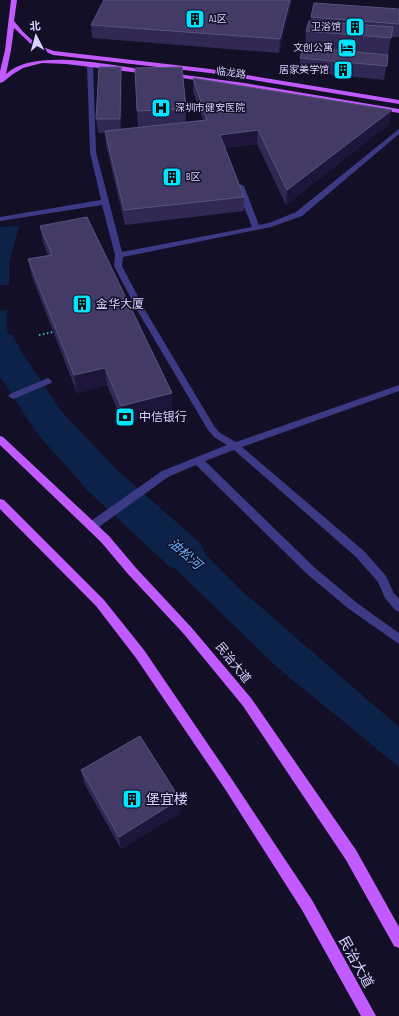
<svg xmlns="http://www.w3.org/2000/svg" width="399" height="1016" viewBox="0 0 399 1016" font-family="'Sofia Sans Condensed','Noto Sans SC',sans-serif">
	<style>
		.water { fill: #0c2248 }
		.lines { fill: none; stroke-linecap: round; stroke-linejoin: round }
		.river { fill: #0c2248; fill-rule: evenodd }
		.path { stroke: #2fb8b0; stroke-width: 2; stroke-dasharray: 1.5 2.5; stroke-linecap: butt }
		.minor { fill: #3d3a85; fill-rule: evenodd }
		.major { fill: #c25bff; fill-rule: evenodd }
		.wall { fill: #312854 }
		.shaded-wall { fill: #1d163a }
		.building { fill: #433a66; stroke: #5a527e }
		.labels { text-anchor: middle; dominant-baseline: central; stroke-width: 3; stroke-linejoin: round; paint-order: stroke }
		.far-poi-label { font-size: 10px; fill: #d9d4ff; stroke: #130f26; text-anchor: start }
		.far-street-label { font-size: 10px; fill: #d9d4ff; stroke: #130f26 }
		.poi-label { font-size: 12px; fill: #d9d4ff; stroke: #130f26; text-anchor: start }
		.street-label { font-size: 12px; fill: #d9d4ff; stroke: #130f26 }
		.water-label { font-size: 13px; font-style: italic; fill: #62b6ff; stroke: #130f26 }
		.near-poi-label { font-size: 14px; fill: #d9d4ff; stroke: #130f26; text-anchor: start }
		.near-street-label { font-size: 14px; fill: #d9d4ff; stroke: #130f26 }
	</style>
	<rect width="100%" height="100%" fill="#130f26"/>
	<path class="water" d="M19,226L9,264V285H0V227Z
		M8,310C2,333 16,357 30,374L5,384L0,377V311Z
		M48,397L81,443L123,482L108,487L99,492L22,407Z
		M150,513H160L166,515L241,590L399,727V767L278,668L130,525Z"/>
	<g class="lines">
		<path class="river" d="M0,331L12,335L23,354L62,412L117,470L200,543L206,555L200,567L185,572L170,567L89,492L36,432L0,376Z"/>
		<path class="path" d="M39,335L53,332"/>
		<path class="minor" d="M90,63L93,65L96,152L122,252L252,227L236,186L240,184L244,186L259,225L269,223L296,212L399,129V134L302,216L271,227L123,257L122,266L145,310L214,426L220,433L236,442L399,385V391L242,447L364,551L386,576L393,592L399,599V612L395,610L385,598L378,582L356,557L234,450L205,461L315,568L357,603L399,633V644L349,609L307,574L196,465L168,477L96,529H88L87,526L88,523L162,471L227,445L214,437L208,430L137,310L114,266L115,255L102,205L0,221V217L101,200L90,152L87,65Z
			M48,378L52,381L51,383L16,398L13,399L8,396L10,394Z"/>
		<path class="major" d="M11,0H17L14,21C25,35 36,46 54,51L210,69L399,100V104L210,73L53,55L33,46L14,28L11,50L6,74C35,47 111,66 148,70L151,72L148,74L66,64L42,63L23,68L13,74L3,82L0,83V71L5,50Z
			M170,73L244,83L399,109V113L244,87L168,76L167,75Z
			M0,436L3,437L109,536L136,568L191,627L251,698L356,850L399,927V948L394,946L346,860L243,706L183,633L128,574L101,542L0,445Z
			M0,499L4,500L104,600L144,650L233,781L312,900L376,1016H361L302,910L225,789L136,658L96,606L0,509Z"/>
	</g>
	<path class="wall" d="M104,0H292L279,53L92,38L91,25Z
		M399,9V37H391L384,80L299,71L300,58L305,47L306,31L311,21V17Z
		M193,78L392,110L389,124L286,205L257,144L225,148L244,197V211L125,225L106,145L105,133H98L96,119L122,80L121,129L138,127L137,111L186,109V122L203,120L193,92Z
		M40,226L172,410L123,423L107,385L77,393L32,277L28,259L48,255L43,243Z
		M81,770L180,799V813L121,849L85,785Z"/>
	<path class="shaded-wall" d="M290,0H292L279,53L280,39Z
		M121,67L122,80L121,133L120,119Z
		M392,110L389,124L286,205L287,190Z
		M258,130L257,144L220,149V135Z
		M105,368L107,385L77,393L74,375Z
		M172,393V410L123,423L121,406Z
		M180,799V813L121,849L119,837Z"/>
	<path class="building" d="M104,0H290L280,39L91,25Z
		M314,3L399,9V24L311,17Z
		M309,21L393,27L391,38L306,31Z
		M303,47L388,55L387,66L300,58Z
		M99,67H121L120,119H96Z
		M182,67L186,109L137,111L135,68Z
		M193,78L392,110L287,190L258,130L220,135L244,197L124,210L105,131L207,120Z
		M87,217L172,393L121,406L105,368L74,375L28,259L52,255L40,226Z
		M140,736L180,799L119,837L81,770Z"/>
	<defs>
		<g id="building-square" transform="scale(1)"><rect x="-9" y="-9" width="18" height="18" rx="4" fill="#00e5ff" stroke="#130f26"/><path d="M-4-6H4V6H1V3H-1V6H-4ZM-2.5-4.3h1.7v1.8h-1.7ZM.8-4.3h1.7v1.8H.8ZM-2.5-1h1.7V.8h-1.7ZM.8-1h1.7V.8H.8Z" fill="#111"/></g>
		<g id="hotel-square" transform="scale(1)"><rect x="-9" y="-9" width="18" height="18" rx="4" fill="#00e5ff" stroke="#130f26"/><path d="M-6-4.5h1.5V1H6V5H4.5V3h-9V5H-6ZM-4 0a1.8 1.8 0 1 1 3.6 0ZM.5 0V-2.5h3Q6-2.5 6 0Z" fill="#111"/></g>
		<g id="hospital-square" transform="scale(1)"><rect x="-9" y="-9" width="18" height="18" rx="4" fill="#00e5ff" stroke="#130f26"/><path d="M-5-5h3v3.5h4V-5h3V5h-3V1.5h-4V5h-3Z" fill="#111"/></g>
		<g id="bank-square" transform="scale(1)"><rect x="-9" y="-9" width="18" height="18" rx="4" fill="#00e5ff" stroke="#130f26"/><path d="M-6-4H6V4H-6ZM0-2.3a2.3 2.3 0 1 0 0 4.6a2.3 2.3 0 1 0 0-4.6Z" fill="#111"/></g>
	</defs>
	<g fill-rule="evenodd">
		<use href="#building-square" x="195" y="19"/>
		<use href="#building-square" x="355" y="27"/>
		<use href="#hotel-square" x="347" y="48"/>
		<use href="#building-square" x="343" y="70"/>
		<use href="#hospital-square" x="161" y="108"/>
		<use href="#building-square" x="172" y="177"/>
		<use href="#building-square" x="82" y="304"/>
		<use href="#bank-square" x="125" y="417"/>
		<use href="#building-square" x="132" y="799"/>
	</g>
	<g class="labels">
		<g class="far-poi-label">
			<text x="209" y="19">A1区</text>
			<text x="341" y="27" text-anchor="end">卫浴馆</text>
			<text x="333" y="48" text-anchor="end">文创公寓</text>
			<text x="329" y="70" text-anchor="end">居家美学馆</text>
			<text x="175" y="108">深圳市健安医院</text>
			<text x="186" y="177">B区</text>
		</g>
		<g class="far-street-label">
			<text transform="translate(231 73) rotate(8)">临龙路</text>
		</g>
		<g class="poi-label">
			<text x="96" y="304">金华大厦</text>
			<text x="139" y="417">中信银行</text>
		</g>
		<g class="street-label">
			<text transform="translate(233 663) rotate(51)">民治大道</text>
		</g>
		<g class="water-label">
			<text transform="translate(185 554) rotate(42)">油松河</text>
		</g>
		<g class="near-poi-label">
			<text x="146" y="799">堡宜楼</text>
		</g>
		<g class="near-street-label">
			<text transform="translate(356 962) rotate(61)">民治大道</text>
		</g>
	</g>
	<g transform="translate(36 36) rotate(354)" stroke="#130f26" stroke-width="3" paint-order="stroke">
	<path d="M0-3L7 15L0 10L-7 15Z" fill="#d9d4ff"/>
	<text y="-6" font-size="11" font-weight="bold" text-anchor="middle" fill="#d9d4ff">北</text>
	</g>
</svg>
